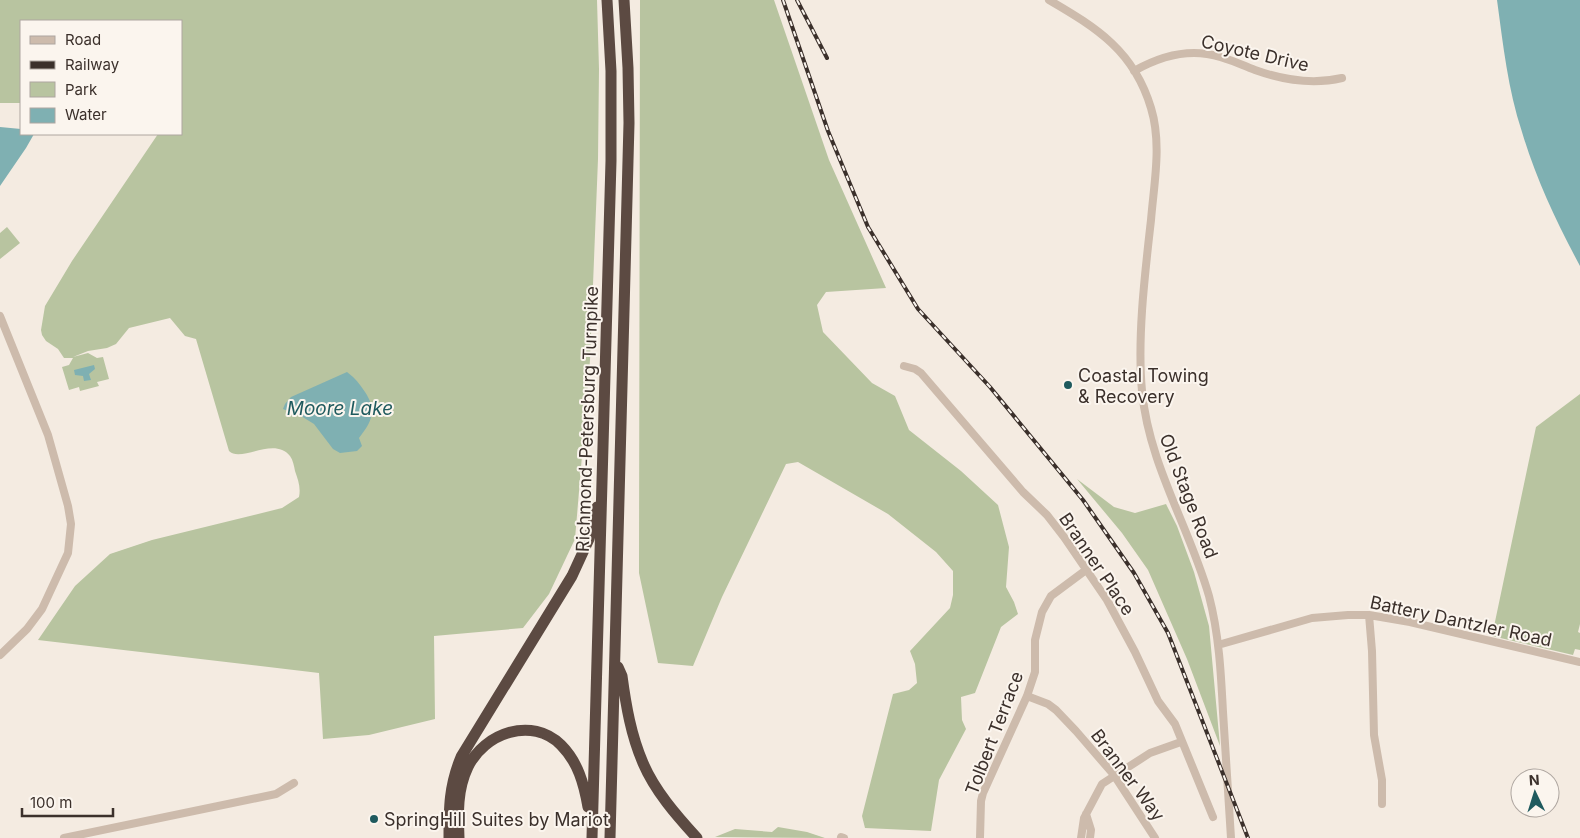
<svg xmlns="http://www.w3.org/2000/svg" width="1580" height="838" viewBox="0 0 1580 838" font-family="Inter,sans-serif">
	<style>
		.green { fill: #b8c4a0 }
		.water { fill: #7fb0b2 }
		.lines { fill: none; stroke-linecap: round; stroke-linejoin: round }
		.minor { stroke: #cdbbac; stroke-width: 8 }
		.highway { stroke: #5c4a42; stroke-width: 11 }
		.rail-casing { stroke: #3b302b; stroke-width: 4 }
		.rail { stroke: #fbf5ee; stroke-width: 2; stroke-dasharray: 5.5; stroke-linecap: butt }
		.poi-dot { fill: #1f5a5e; stroke: #fbf5ee; stroke-width: 2 }
		.labels { text-anchor: middle; dominant-baseline: central; stroke-width: 4; stroke-linejoin: round; paint-order: stroke }
		.street-label { font-size: 18px; fill: #3b302b; stroke: #fbf5ee }
		.poi-label { font-size: 18px; fill: #3b302b; stroke: #fbf5ee; text-anchor: start }
		.water-label { font-size: 19px; font-style: italic; fill: #1f5a5e; stroke: #fbf5ee }
	</style>
	<rect width="100%" height="100%" fill="#f4ebe1"/>
	<path class="green" d="M0,0H597L599,69L598,159L590,360L575,539L549,594L523,628L434,636L435,719L369,735L323,739L319,673L38,640L75,586L110,554L152,540L282,508L299,497C301,487 298,480 295,471C294,466 293,460 290,456C274,436 241,463 229,451L196,339L185,336L170,318L129,328L116,344L107,348L88,351L73,357L88,353L97,358L103,357L109,379L97,382L99,386L80,391L79,387L69,390L62,367L69,365L73,358H64L58,349L46,341L42,335L41,330L45,306L72,261L158,134H181V21H21V103H0Z
		M640,0H774L829,160L886,288L826,292L817,305L823,332L872,383L895,396L909,430L961,471L998,505L1009,547L1006,587L1014,602L1018,614L1001,627L975,693L961,697L962,720L966,729L939,780L931,831L865,828L862,816L893,694L909,690L917,683L915,664L910,651L950,608L953,595V571L936,552L888,514L798,462L786,464L722,597L693,666L658,663L639,573Z
		M7,227L20,243L0,259V233Z
		M1580,394V624L1578,632L1580,633V650L1575,649L1573,655L1492,636L1536,427Z
		M1077,479L1114,507L1135,513L1166,504L1177,526L1194,572L1209,626L1220,746L1187,659L1148,570L1122,533Z
		M778,827L807,832L825,838L715,837L735,829L772,832Z"/>
	<path class="water" d="M1497,0H1580V266C1557,223 1536,179 1522,132C1508,90 1503,44 1497,0Z
		M0,127L21,129V134H34L26,148L0,186Z
		M94,365L95,369L89,374L91,380L84,381L83,376L75,375L74,370Z
		M347,372C357,380 358,382 365,392C377,410 372,422 359,438L362,446L357,451L340,453L333,449L314,424L301,416L283,409L285,404L291,397Z"/>
	<g class="lines">
		<path class="minor" d="M1049,0C1097,28 1134,51 1151,108C1162,144 1154,183 1151,220C1145,273 1137,338 1142,391C1149,465 1189,526 1209,596C1219,634 1221,673 1223,712C1226,754 1228,796 1231,838
			M1134,71C1157,58 1181,50 1207,54C1224,56 1239,64 1255,70C1283,80 1312,85 1342,78
			M0,316L48,435L68,506L71,524L68,553L42,609L27,629L0,655
			M904,366L915,369L921,373L1023,492L1047,515L1064,537L1107,600L1135,652L1158,701L1175,724L1213,817
			M1369,615L1372,651L1374,735L1382,780V804
			M1218,645L1312,618L1348,615H1369L1410,622L1580,662
			M1027,696L1048,704L1056,710L1076,731L1114,775L1155,838
			M1086,814L1091,830L1090,838
			M841,837L844,838
			M64,838L276,794L294,783
			M980,838L981,801L983,793L1027,696L1035,672V640L1042,612L1051,596L1086,570
			M1081,838L1084,818L1102,784L1150,753L1181,742"/>
		<path class="highway" d="M618,667L622,676C626,706 631,735 643,763C655,791 676,815 697,838
			M449,838C449,808 449,786 461,757L572,576L589,539L597,507
			M459,838C458,813 457,790 468,767C484,733 532,716 561,745C578,762 584,784 588,807
			M592,838L611,161V71L607,0
			M610,838L629,123L628,68L624,0"/>
		<g class="rail-casing">
			<path id="rail" d="M783,0L828,131L868,227L918,309L990,387L1083,500L1134,573L1168,633L1248,838
				M797,0L827,58"/>
		</g>
		<use href="#rail" class="rail"/>
	</g>
	<g class="poi-dot">
		<circle cx="1068" cy="385" r="5"/>
		<circle cx="374" cy="819" r="5"/>
	</g>
	<g class="labels">
		<g class="street-label">
			<text transform="translate(1255 53) rotate(13)">Coyote Drive</text>
			<text transform="translate(587 419) rotate(-88)">Richmond-Petersburg Turnpike</text>
			<text transform="translate(1189 496) rotate(69)">Old Stage Road</text>
			<text transform="translate(1097 564) rotate(56)">Branner Place</text>
			<text transform="translate(1461 621) rotate(12)">Battery Dantzler Road</text>
			<text transform="translate(994 733) rotate(-69)">Tolbert Terrace</text>
			<text transform="translate(1128 775) rotate(53)">Branner Way</text>
		</g>
		<g class="poi-label">
			<text x="1078" y="375">Coastal Towing<tspan x="1078" dy="21">&amp; Recovery</tspan></text>
			<text x="384" y="819">SpringHill Suites by Mariot</text>
		</g>
		<g class="water-label">
			<text x="340" y="408">Moore Lake</text>
		</g>
	</g>
	<rect x="20" y="20" width="162" height="115" fill="#fbf5ee" stroke="#aea6a0"/>
	<rect x="30" y="36" width="25" height="8" fill="#cdbbac" stroke="#aea6a0"/>
	<text x="65" y="45" font-size="15" fill="#3b302b">Road</text>
	<rect x="30" y="61" width="25" height="8" fill="#3b302b" stroke="#aea6a0"/>
	<text x="65" y="70" font-size="15" fill="#3b302b">Railway</text>
	<rect x="30" y="82" width="25" height="15" fill="#b8c4a0" stroke="#aea6a0"/>
	<text x="65" y="95" font-size="15" fill="#3b302b">Park</text>
	<rect x="30" y="108" width="25" height="15" fill="#7fb0b2" stroke="#aea6a0"/>
	<text x="65" y="120" font-size="15" fill="#3b302b">Water</text>
	<g transform="translate(1535 793) rotate(356)"><circle r="24" fill="#fbf5ee" stroke="#aea6a0"/>
	<path d="M0-4L9 19L0 12L-9 19Z" fill="#1f5a5e"/>
	<text y="-8" font-size="14" font-weight="bold" text-anchor="middle" fill="#3b302b">N</text>
	</g>
	<path d="M22 808v8h91v-8" fill="none" stroke="#3b302b" stroke-width="2.5"/>
	<text x="30" y="808" font-size="15" fill="#3b302b" stroke="#fbf5ee" stroke-width="4" paint-order="stroke">100 m</text>
</svg>
